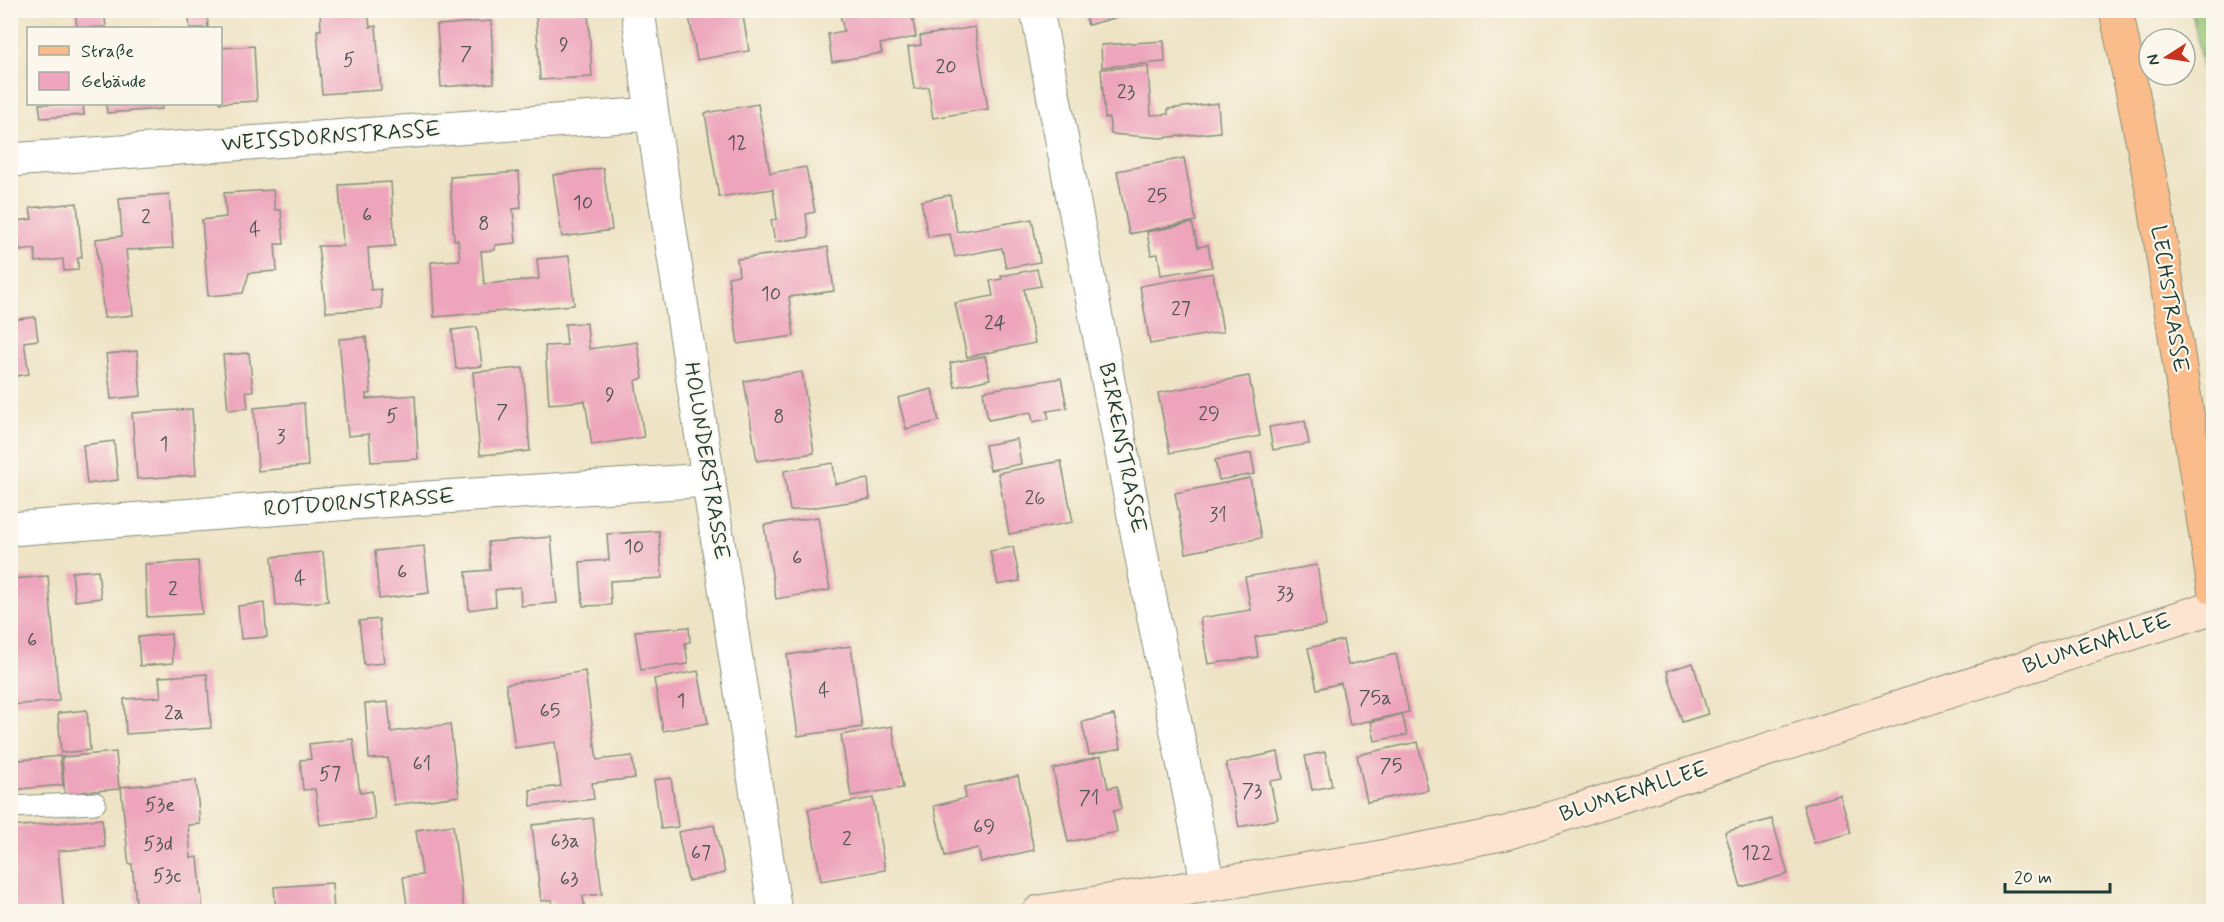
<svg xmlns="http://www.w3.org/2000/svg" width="2224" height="922" viewBox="0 0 2224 922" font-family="Mynerve,sans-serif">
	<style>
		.green { fill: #95c575; stroke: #5a8154; stroke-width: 1.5 }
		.building { fill: #eda4bc }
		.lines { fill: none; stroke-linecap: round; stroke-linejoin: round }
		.lane-casing { stroke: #86907c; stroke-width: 23 }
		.street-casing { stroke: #86907c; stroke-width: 35 }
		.secondary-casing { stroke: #86907c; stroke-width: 35 }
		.primary-casing { stroke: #86907c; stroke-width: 35 }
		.lane { stroke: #fff; stroke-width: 21 }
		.street { stroke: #fff; stroke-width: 33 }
		.secondary { stroke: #fde4d0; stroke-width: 33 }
		.primary { stroke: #f9bc8a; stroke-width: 33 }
		.labels { text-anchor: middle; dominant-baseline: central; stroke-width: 4.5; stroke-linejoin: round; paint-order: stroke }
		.number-label { font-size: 20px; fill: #525756 }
		.street-label { font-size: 22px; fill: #1f3d34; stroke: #fbf7ec }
	</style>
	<rect width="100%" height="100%" fill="#fbf7ec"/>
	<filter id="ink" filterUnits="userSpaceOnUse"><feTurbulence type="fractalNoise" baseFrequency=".0167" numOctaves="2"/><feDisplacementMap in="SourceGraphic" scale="12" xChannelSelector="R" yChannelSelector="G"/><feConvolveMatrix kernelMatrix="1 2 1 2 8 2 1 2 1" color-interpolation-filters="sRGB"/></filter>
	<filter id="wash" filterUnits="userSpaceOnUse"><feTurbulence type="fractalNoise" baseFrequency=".008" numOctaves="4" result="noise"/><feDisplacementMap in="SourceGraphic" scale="24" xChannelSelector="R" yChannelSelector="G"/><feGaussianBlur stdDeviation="1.35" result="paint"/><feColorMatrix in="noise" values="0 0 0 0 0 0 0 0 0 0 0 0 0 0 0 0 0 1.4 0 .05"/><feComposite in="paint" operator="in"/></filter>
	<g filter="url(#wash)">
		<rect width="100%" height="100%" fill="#eee3c5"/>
		<path class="green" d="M2192,11H2213V124Z"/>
		<g id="blocks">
			<path class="building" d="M75,10H104L106,27L77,28Z
				M188,10H207L208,28H190Z
				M320,10H368L370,27L376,26L381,90L322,94L317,30H321Z
				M588,10L592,77L540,80L536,14Z
				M688,10H742L749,51L697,60Z
				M839,10H911L916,37L880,44L882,53L832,62L828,34L844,31Z
				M1084,10H1128L1129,14L1088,25Z
				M491,21L494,83L441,87L437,25Z
				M975,27L988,109L933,118L928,87L914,89L908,47L921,45L920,36Z
				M1164,41L1165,62L1102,67L1101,45Z
				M254,46L257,101L220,103V48Z
				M1148,66L1151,115L1168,114V109L1218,103L1220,132L1161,138L1111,134L1109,118H1105L1101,69Z
				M39,104H83L84,115L41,118Z
				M106,104H161L162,109L107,113Z
				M758,104L770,173L806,167L815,212L806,214L809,237L775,242L771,220L777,219L773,189L719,197L705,113Z
				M1184,158L1196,221L1129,234L1117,171Z
				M603,168L612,230L562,237L553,175Z
				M519,172L521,208L513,209L516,243L495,245V250L481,251L484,284L539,279L537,259L569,256L574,305L434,317L431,262L460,260L458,240H454L450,177Z
				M391,182L395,246L368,248L371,290L381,289L382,309L326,312L318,246H343L339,185Z
				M273,190L275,210H281L284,244H275L277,271L249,273L243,293L208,296L202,220L226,217L224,193Z
				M169,194L173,248L126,250L133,315L104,318L96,239L122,236L119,198Z
				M950,195L957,232L1032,219L1040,262L1006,268L1002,248L955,257L950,234L928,237L921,201Z
				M77,203L82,257L78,258V270L64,271L63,259L36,262L35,249L20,251L16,221L32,219L30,208Z
				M1192,223L1198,247L1208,245L1212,267L1161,275L1158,254L1151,255L1147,232Z
				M828,247L834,291L789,297L794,336L738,344L728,277L739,275L737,259Z
				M1037,269L1041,286L1024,289L1035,343L967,357L955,303L993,296L990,281L1002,279L1001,276Z
				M1213,273L1223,332L1150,344L1140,286Z
				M35,317L38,340L24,342L29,374L10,377V320Z
				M587,323L589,349L637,342L643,378L635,381L644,437L592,445L585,401L549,404L545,346L567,345L565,324Z
				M477,327L482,366L456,369L452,330Z
				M366,337L371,394H366V399L415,395L418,459L371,462L369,434L348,436L339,339Z
				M137,351L141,396L111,399L106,354Z
				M249,353L253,391H246L248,408L228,410L223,355Z
				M985,356L990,379L955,387L950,363Z
				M523,368L530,451L480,455L473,372Z
				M802,372L814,453L757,461L744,381Z
				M1249,376L1260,436L1170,453L1158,393Z
				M1061,378L1067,408L1047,411L1049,419L1033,422L1031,412L988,420L983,391Z
				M932,389L939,421L906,429L898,398Z
				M304,403L308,466L258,471L254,408Z
				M192,409L196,475L137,479L132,413Z
				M1305,421L1309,444L1273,450L1269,427Z
				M1017,439L1021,464L990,470L985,445Z
				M114,441L118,480L87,484L83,445Z
				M12,442L16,483L10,484V443Z
				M1251,453L1255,474L1219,480L1215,460Z
				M1061,461L1073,522L1009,534L998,473Z
				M833,463L835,484L868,479L870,499L790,511L784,471Z
				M1250,478L1261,538L1186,553L1175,493Z
				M818,517L830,590L776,599L764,525Z
				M659,531L662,578L610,581L611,605L583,606L580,562L609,560L607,534Z
				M551,537L557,603L521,606L520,587L495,590L496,606L469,610L466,572L490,570L488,542Z
				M424,546L429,593L379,599L375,551Z
				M1013,547L1020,581L998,585L990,551Z
				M323,552L328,601L276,606L272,557Z
				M198,561L202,614L147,617L145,564Z
				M1317,565L1326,626L1255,637L1258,657L1208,664L1200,618L1251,610L1245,577Z
				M98,570L101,598L75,601L72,572Z
				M48,576L59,701L10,705V579Z
				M264,603L267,637L241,639L238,606Z
				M379,619L384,663L364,665L359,621Z
				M689,627L690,642L685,643L688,664L641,670L635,631Z
				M171,634L173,663L140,666L138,637Z
				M1343,640L1348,665L1396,654L1409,712L1350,725L1341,683L1317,689L1308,648Z
				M851,646L862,727L798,736L787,655Z
				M1693,663L1708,714L1682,722L1667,671Z
				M585,671L597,760L632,756L635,778L592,783L594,799L531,806L530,790L561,786L555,742L515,748L506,684Z
				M698,671L708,723L663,731L654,679Z
				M207,674L211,728L126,734L124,699L161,697L159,677Z
				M388,702L391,732L450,724L459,796L394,805L388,758L369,759L365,704Z
				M87,710L90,750L61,753L58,713Z
				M1402,714L1407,735L1375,741L1371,722Z
				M1114,715L1121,748L1089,755L1082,722Z
				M892,726L903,788L851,796L841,735Z
				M353,739L360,793L372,791L375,819L320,825L315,789L303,790L300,760L311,759L309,744Z
				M1418,742L1428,790L1367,802L1357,755Z
				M116,752L119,789L83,792V797L65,798L62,757Z
				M1278,752L1283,779L1270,781L1278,819L1239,827L1226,763Z
				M1325,752L1332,786L1312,790L1305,756Z
				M60,756L63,785L10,790V761Z
				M1101,756L1108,788L1117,786L1121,809L1113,811L1117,832L1068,842L1053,769Z
				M1018,776L1034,850L981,862L978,848L945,856L934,806L966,798L964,787Z
				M671,778L678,827L661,829L654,780Z
				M196,780L200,824L188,825L191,858L198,857L203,912H137L132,864H129L128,857L121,787Z
				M1840,795L1851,833L1814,843L1803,805Z
				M873,798L885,870L821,881L808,809Z
				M593,818L602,894L583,896L585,912H554L552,900L541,901L532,825Z
				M102,819L105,847L58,851L64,912H10V827Z
				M1772,819L1788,874L1741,887L1725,832Z
				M453,825L464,912H408L403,877L422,875L416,830Z
				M714,825L725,873L688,881L678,832Z
				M332,883L334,912H276L274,887Z"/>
		</g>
	</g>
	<g filter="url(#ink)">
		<use href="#blocks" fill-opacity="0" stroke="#86907c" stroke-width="1.5"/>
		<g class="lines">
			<g class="lane-casing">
				<path id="lane" d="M10,807L95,803"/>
			</g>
			<g class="street-casing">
				<path id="street" d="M638,10L652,114L775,912
					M1037,10L1148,589L1208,885
					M10,160L652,114
					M10,529L364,502L709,480"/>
			</g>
			<g class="secondary-casing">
				<path id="secondary" d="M1039,912L1371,859L1506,833L2214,607"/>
			</g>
			<g class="primary-casing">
				<path id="primary" d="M2116,10L2154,199L2214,588"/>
			</g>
			<use href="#lane" class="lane"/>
			<use href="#street" class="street"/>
			<use href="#secondary" class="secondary"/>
			<use href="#primary" class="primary"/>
		</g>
	</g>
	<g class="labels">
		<g class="number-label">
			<text x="564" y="45">9</text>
			<text x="466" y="54">7</text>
			<text x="349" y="60">5</text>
			<text x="946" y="67">20</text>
			<text x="1126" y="92">23</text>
			<text x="737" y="143">12</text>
			<text x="1157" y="196">25</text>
			<text x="583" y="203">10</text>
			<text x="367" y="215">6</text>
			<text x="146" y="217">2</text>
			<text x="484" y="224">8</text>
			<text x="255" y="230">4</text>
			<text x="771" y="294">10</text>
			<text x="1181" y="309">27</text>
			<text x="995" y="323">24</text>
			<text x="610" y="395">9</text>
			<text x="502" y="412">7</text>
			<text x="1209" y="414">29</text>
			<text x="392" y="416">5</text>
			<text x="779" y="417">8</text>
			<text x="281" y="437">3</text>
			<text x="164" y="444">1</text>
			<text x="1035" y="498">26</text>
			<text x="1218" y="515">31</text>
			<text x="634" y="547">10</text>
			<text x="797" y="558">6</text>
			<text x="402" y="572">6</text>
			<text x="300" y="579">4</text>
			<text x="173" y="589">2</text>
			<text x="1285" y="594">33</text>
			<text x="32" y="640">6</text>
			<text x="824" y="691">4</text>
			<text x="1375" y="698">75a</text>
			<text x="681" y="701">1</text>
			<text x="550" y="711">65</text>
			<text x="174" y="713">2a</text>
			<text x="422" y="764">61</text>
			<text x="1391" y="766">75</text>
			<text x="330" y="774">57</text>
			<text x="1252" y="791">73</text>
			<text x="1089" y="798">71</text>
			<text x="160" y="805">53e</text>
			<text x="984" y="827">69</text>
			<text x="847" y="839">2</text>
			<text x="565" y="841">63a</text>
			<text x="158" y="844">53d</text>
			<text x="701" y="853">67</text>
			<text x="1757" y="853">122</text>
			<text x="167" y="876">53c</text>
			<text x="569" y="879">63</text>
		</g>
		<g class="street-label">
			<text transform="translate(331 137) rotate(-4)">WEISSDORNSTRASSE</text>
			<text transform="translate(2169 299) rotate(81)">LECHSTRASSE</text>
			<text transform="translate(1122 448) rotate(79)">BIRKENSTRASSE</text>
			<text transform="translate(706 461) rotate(81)">HOLUNDERSTRASSE</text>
			<text transform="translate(359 503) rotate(-4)">ROTDORNSTRASSE</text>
			<text transform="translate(2097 644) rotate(-18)">BLUMENALLEE</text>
			<text transform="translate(1634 792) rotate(-18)">BLUMENALLEE</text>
		</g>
	</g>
	<rect width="2224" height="922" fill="none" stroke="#fbf7ec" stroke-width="36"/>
	<rect x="27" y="27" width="195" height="78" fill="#fbf7ec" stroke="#a3ada2" stroke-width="1.5"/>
	<rect x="39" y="46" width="30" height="9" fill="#f9bc8a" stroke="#a3ada2" stroke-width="1.5"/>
	<text x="81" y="57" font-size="18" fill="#1f3d34">Straße</text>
	<rect x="39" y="72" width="30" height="18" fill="#eda4bc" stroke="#a3ada2" stroke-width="1.5"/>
	<text x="81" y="87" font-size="18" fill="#1f3d34">Gebäude</text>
	<g transform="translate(2167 57) rotate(258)"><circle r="28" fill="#fbf7ec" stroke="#a3ada2" stroke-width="1.5"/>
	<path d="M0-4.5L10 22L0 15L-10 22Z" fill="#c8321e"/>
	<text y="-9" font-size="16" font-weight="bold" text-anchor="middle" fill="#1f3d34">N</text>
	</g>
	<path d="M2005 883v9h105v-9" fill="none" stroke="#1f3d34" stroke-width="3"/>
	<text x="2014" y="883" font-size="18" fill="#1f3d34" stroke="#fbf7ec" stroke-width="4.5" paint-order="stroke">20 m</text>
</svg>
